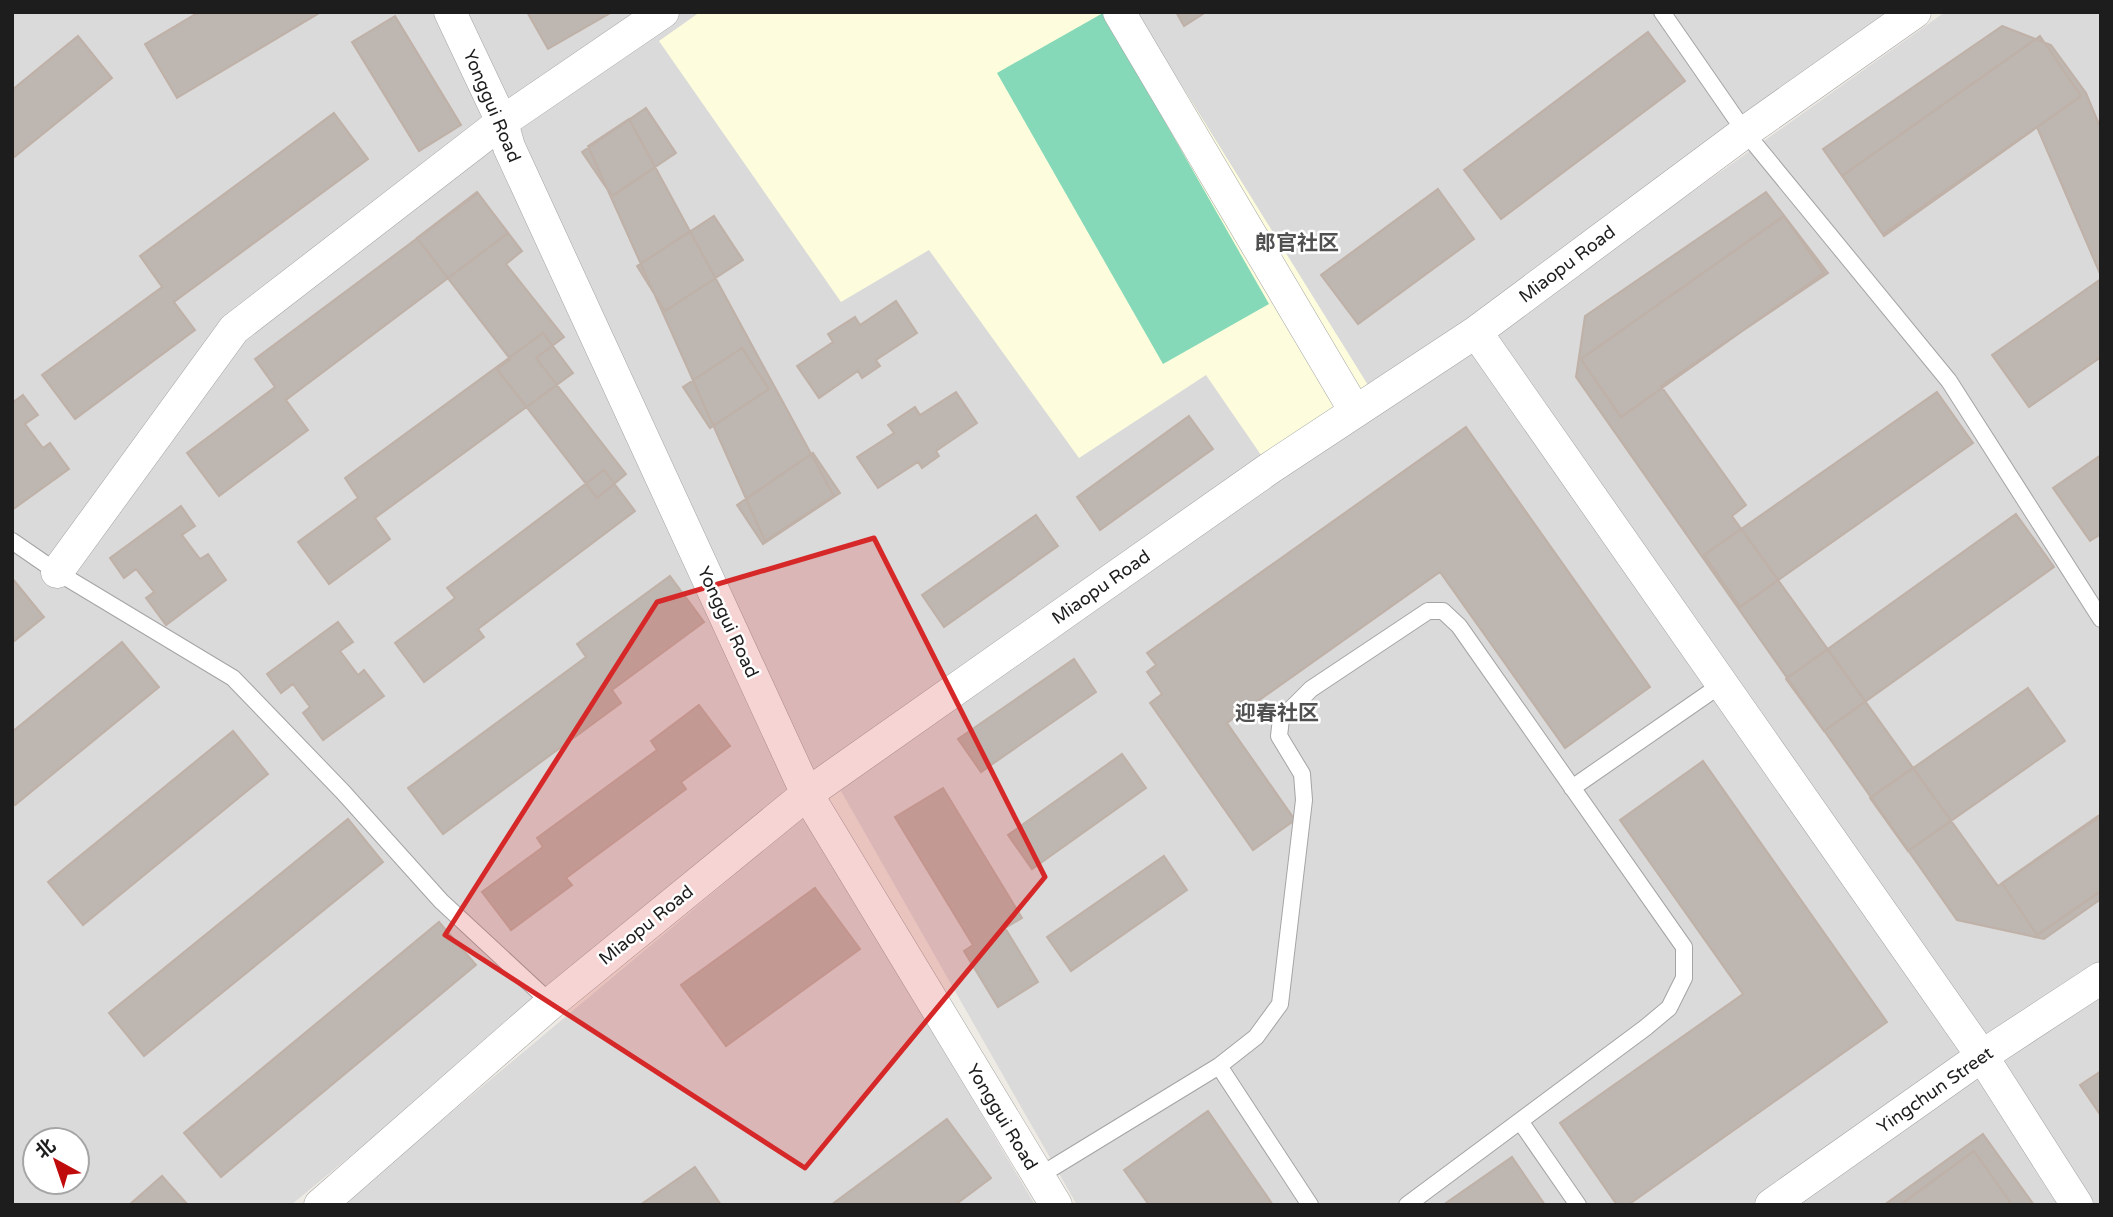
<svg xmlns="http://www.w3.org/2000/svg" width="2113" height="1217" viewBox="0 0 2113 1217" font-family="'Varela Round','Noto Sans SC',sans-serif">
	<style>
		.residential { fill: #dbdada; fill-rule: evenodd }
		.education { fill: #fdfddd }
		.pitch { fill: #85d9b8 }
		.building { fill: #beb6b0; stroke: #bfb1a7; stroke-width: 2 }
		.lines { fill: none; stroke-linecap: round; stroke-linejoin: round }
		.service-casing { stroke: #a4a4a4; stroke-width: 18 }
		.minor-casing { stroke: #a4a4a4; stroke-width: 33 }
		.service { stroke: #fff; stroke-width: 16 }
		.minor { stroke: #fff; stroke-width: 32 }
		.marked { fill: #d62828; fill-opacity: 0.2; stroke: #d62828; stroke-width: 5; stroke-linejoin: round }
		.labels { text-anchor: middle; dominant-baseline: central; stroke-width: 5; stroke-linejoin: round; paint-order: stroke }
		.street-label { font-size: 18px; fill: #1d1d1d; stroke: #fff }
		.quarter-label { font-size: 21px; font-weight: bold; fill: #505050; stroke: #fff }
	</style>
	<rect width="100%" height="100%" fill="#eeeae4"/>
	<path class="residential" d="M12,12H1910L791,792L291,1205H12ZM35,1140H77V1182H35Z
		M1945,12H2101V1205H1793L1997,1061L1490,336Z
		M1477,344L1973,1053L1759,1205H1077L837,784Z
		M805,816L1035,1205H341Z"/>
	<path class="education" d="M700,12H1136L1376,398L1270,468L1206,375L1079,458L929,250L841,302L659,41Z"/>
	<path class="pitch" d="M1103,13L1269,304L1163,364L997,73Z"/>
	<path class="building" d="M199,12H321L177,98L145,44Z
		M527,12H612L548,49Z
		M1176,12H1206L1184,26Z
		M395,16L461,125L419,151L352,42Z
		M2002,26L2051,45L2086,93L2101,129V276L2037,127L1883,234L1823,149Z
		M1648,32L1685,81L1501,219L1464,170Z
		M78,36L112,78L12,159V90Z
		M2040,36L2081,96L1884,236L1842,176Z
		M646,108L676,153L612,196L582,152Z
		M334,113L368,159L174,302L195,330L75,419L42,375L162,287L140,256Z
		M629,119L834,496L765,541L588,146Z
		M1438,189L1474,239L1358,324L1321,275Z
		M477,192L522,251L506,264L564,337L536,358L626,474L597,498L497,369L510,359L417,238Z
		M1766,192L1828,273L1661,386L1746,505L1732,516L1998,886L2101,816V899L2044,939L1957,920L1576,377L1585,316Z
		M478,193L508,233L286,400L308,430L219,496L187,453L275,387L255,359Z
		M714,216L743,260L665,311L637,266Z
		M1784,216L1824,273L1621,417L1581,359Z
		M2101,279V357L2029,407L1992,355Z
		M896,301L917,333L876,360L880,366L862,378L858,371L819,398L797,366L833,342L828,334L855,317L860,325Z
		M543,333L573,373L375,518L390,539L329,584L298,542L358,498L345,478Z
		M742,348L769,389L710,428L683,387Z
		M956,392L977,423L936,451L939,456L922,468L918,462L878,488L857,457L894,433L888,425L915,407L920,415Z
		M1937,392L1973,443L1740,607L1704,555Z
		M23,395L38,415L25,424L43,448L50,443L69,469L12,510V403Z
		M1189,416L1213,449L1100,530L1077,497Z
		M1466,427L1650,687L1565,748L1440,572L1227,723L1295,820L1253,850L1150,703L1162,694L1147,672L1156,665L1147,653Z
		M813,453L840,493L763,544L737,505Z
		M2101,455V534L2090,541L2053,488Z
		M604,470L635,511L478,629L484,637L424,682L395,643L455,598L447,588Z
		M181,506L195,526L182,535L200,559L208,554L226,580L166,625L146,598L154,592L136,569L124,578L110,558Z
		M2016,514L2054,567L1824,731L1786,679Z
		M1036,515L1058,546L944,627L922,595Z
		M670,576L704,622L612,690L621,703L443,834L408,788L586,657L577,644Z
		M12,578L44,617L12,643Z
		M338,622L353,642L340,651L358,675L364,670L384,696L323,740L303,713L310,707L293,684L281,693L267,674Z
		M122,642L159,687L15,805L12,801V732Z
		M1074,659L1096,692L981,772L958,739Z
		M2028,688L2065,741L1908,851L1870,798Z
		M699,705L730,746L681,782L686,789L566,878L572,885L511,930L482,892L543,847L537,838L657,750L651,741Z
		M233,731L268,774L83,925L48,882Z
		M1122,754L1146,788L1032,869L1008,835Z
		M1703,761L1887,1022L1628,1205H1617L1560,1123L1743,994L1620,820Z
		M943,788L1022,918L1005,928L1038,982L998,1007L964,951L973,945L895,817Z
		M2101,814V891L2037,935L2002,883Z
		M348,819L383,862L144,1056L109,1013Z
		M1164,856L1187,890L1071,971L1047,937Z
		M815,888L860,949L726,1046L681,985Z
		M439,922L476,965L221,1177L184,1133Z
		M2101,1071V1116L2080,1085Z
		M1208,1111L1273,1205H1149L1124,1170Z
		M947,1119L991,1178L955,1205H831Z
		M1983,1134L2034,1205H1884Z
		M1974,1151L2010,1202L2007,1205H1900Z
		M1512,1157L1545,1205H1443Z
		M695,1167L721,1205H640Z
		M162,1176L188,1205H129Z"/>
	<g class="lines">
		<g class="service-casing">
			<path id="service" d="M1662,12L1745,132L1949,381L2101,619
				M12,541L57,572L233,678L343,792L441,901L551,1003
				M1572,788L1722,684
				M1219,1066L1310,1205
				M1520,1121L1578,1205
				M1039,1176L1219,1066L1256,1037L1280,1004L1304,800L1302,774L1279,736L1281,719L1311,689L1428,611H1443L1459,626L1684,947V978L1669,1008L1645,1028L1407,1205"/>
		</g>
		<g class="minor-casing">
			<path id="minor" d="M450,12L502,122L509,147L807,794L1056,1205
				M1119,12L1355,411
				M1476,332L1982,1056L2077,1205
				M57,572L234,329L502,122L663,12
				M320,1205L551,1003L807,794L1270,468L1476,332L1745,132L1915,12
				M1771,1205L1982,1056L2101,978"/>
		</g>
		<use href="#service" class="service"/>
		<use href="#minor" class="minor"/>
	</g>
	<path class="marked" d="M874,538L1045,877L805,1168L445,935L657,602Z"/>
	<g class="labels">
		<g class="street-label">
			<text transform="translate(492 106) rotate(67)">Yonggui Road</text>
			<text transform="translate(1567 264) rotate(-37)">Miaopu Road</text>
			<text transform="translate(1101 587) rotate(-35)">Miaopu Road</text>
			<text transform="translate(728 622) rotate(65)">Yonggui Road</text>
			<text transform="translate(646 925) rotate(-39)">Miaopu Road</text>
			<text transform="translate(1935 1090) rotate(-35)">Yingchun Street</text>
			<text transform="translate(1002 1117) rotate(59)">Yonggui Road</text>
		</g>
		<g class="quarter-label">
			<text x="1297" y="243">郎官社区</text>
			<text x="1277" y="713">迎春社区</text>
		</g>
	</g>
	<rect width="2113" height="1217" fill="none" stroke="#1d1d1d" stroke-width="28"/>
	<g transform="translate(56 1161) rotate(320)"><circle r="33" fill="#ffffff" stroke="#a5a5a5" stroke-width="2"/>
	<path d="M0-5L12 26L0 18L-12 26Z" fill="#bf0b0c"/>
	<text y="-10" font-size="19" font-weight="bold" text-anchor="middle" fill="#1d1d1d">北</text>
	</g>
</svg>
